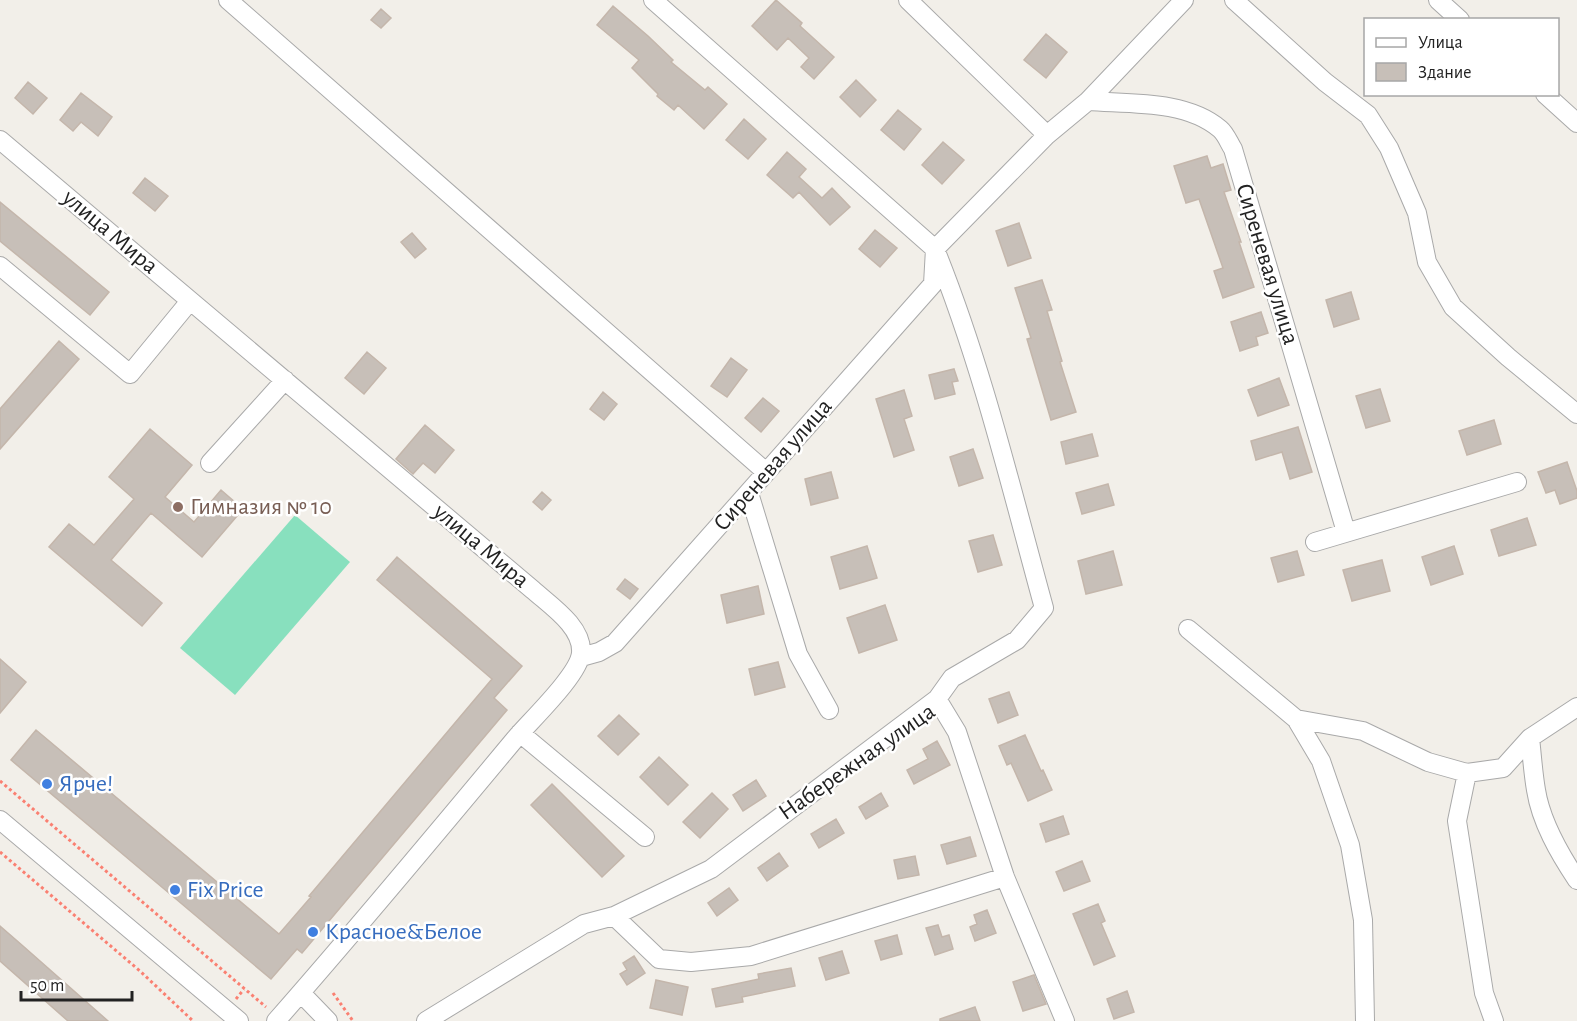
<svg xmlns="http://www.w3.org/2000/svg" width="1577" height="1021" viewBox="0 0 1577 1021" font-family="'Alegreya Sans',sans-serif">
	<style>
		.pitch { fill: #88e0be }
		.building { fill: #c7bfb8; stroke: #c4b6ab; stroke-width: 1.5 }
		.lines { fill: none; stroke-linecap: round; stroke-linejoin: round }
		.minor-casing { stroke: #a9a9a9; stroke-width: 20 }
		.path { stroke: #fa8072; stroke-width: 3; stroke-dasharray: 3 3; stroke-linecap: butt }
		.minor { stroke: #fff; stroke-width: 18 }
		.education-dot { fill: #8d6e63; stroke: #fff; stroke-width: 2 }
		.shop-dot { fill: #3f7fe0; stroke: #fff; stroke-width: 2 }
		.labels { text-anchor: middle; dominant-baseline: central; stroke-width: 5; stroke-linejoin: round; paint-order: stroke }
		.street-label { font-size: 24px; fill: #222; stroke: #fff }
		.education-label { font-size: 24px; fill: #785e54; stroke: #fff; text-anchor: start }
		.shop-label { font-size: 24px; fill: #366cbe; stroke: #fff; text-anchor: start }
	</style>
	<rect width="100%" height="100%" fill="#f2efe9"/>
	<path class="pitch" d="M295,515L350,562L235,695L180,648Z"/>
	<path class="building" d="M776,0L802,23L800,26L834,57L814,79L801,67L809,58L788,38L777,50L752,26Z
		M613,6L648,36L673,60L671,62L705,90L708,87L727,104L704,129L678,105L674,110L657,96L658,94L632,68L639,60L597,25Z
		M381,9L391,18L381,28L371,20Z
		M1046,34L1067,52L1046,78L1024,60Z
		M856,80L876,100L860,117L840,97Z
		M28,82L47,98L33,114L15,98Z
		M81,93L112,117L98,136L81,122L73,131L60,120Z
		M898,110L921,129L904,150L881,130Z
		M744,119L766,139L748,159L726,140Z
		M943,142L964,160L942,184L922,165Z
		M787,152L806,169L799,177L822,198L832,188L850,207L830,225L799,192L793,198L767,175Z
		M1207,156L1211,168L1223,164L1231,190L1224,192L1241,242H1239L1254,287L1223,298L1214,271L1223,268L1199,199L1186,203L1174,166Z
		M145,178L168,196L155,211L133,193Z
		M0,202L109,292L90,315L0,241Z
		M1019,223L1031,258L1008,266L996,231Z
		M875,230L897,248L880,267L859,249Z
		M412,233L426,249L415,258L401,242Z
		M1042,280L1052,310L1047,311L1062,361L1060,362L1076,412L1051,420L1027,339L1031,338L1015,288Z
		M1351,292L1359,319L1334,327L1326,300Z
		M1261,312L1268,333L1256,337L1258,345L1240,351L1231,322Z
		M59,341L79,359L0,449V409Z
		M367,352L386,368L364,394L345,378Z
		M731,358L747,370L727,397L711,386Z
		M954,369L958,381L952,382L955,394L935,399L929,375Z
		M1279,378L1289,405L1258,416L1248,390Z
		M1380,389L1390,421L1366,428L1356,396Z
		M904,390L912,416L904,419L914,450L894,457L876,399Z
		M603,392L617,404L604,420L590,409Z
		M763,398L779,411L761,432L745,418Z
		M1494,420L1501,444L1467,455L1459,431Z
		M425,425L454,450L435,473L423,463L413,474L396,459Z
		M1298,427L1312,472L1290,479L1282,452L1256,460L1251,441Z
		M150,429L192,465L165,497L194,522L221,490L243,509L202,557L151,513L111,560L162,603L142,626L49,547L69,524L94,545L134,499L109,477Z
		M1092,434L1098,456L1066,464L1061,442Z
		M973,449L983,478L959,486L950,457Z
		M1567,462L1577,491V498L1560,504L1555,490L1546,493L1538,472Z
		M831,472L838,498L811,505L805,479Z
		M1108,484L1114,505L1082,514L1076,493Z
		M542,492L551,500L542,510L533,502Z
		M1527,518L1536,545L1499,556L1491,530Z
		M993,535L1002,565L978,572L969,541Z
		M867,546L877,578L840,589L831,557Z
		M1454,546L1463,574L1431,585L1422,557Z
		M1113,551L1122,585L1086,594L1078,561Z
		M1297,551L1304,575L1278,582L1271,558Z
		M397,557L522,666L494,698L507,710L302,953L297,949L271,979L11,760L36,730L279,934L311,897L309,896L492,679L377,580Z
		M1382,560L1390,591L1352,601L1343,570Z
		M625,579L638,589L630,599L617,589Z
		M758,586L764,614L727,623L721,595Z
		M885,605L897,640L859,653L847,618Z
		M0,659L26,682L0,713Z
		M778,662L785,687L755,695L749,669Z
		M1009,692L1018,715L998,723L989,699Z
		M619,715L639,734L618,755L598,736Z
		M1025,735L1041,771L1043,770L1052,790L1028,801L1011,763L1007,765L999,746Z
		M937,741L950,765L914,784L907,770L928,759L923,749Z
		M659,757L688,785L668,805L640,777Z
		M756,780L766,796L743,811L733,795Z
		M552,784L624,856L602,877L531,805Z
		M712,793L728,809L700,838L683,822Z
		M881,793L888,806L866,819L859,807Z
		M1063,816L1069,834L1046,842L1040,824Z
		M836,819L844,833L819,848L811,834Z
		M970,837L976,856L947,864L941,845Z
		M779,853L788,866L767,881L758,868Z
		M915,856L919,875L898,879L894,860Z
		M1082,861L1090,881L1064,891L1056,872Z
		M729,888L738,900L717,916L708,903Z
		M1098,904L1105,921L1101,923L1115,956L1094,965L1073,914Z
		M987,910L996,933L975,941L970,927L977,924L974,915Z
		M938,925L942,937L949,935L953,949L935,955L926,928Z
		M0,926L23,946L108,1021H68L0,961Z
		M897,935L902,954L881,960L875,941Z
		M842,951L849,973L826,980L819,958Z
		M634,956L645,973L627,985L620,974L627,970L623,963Z
		M791,968L795,986L742,997L743,1002L716,1007L712,989L759,979L758,974Z
		M1034,975L1046,1004L1023,1011L1013,982Z
		M656,980L688,987L682,1015L650,1008Z
		M1127,991L1134,1012L1114,1019L1107,999Z
		M975,1007L980,1021H940V1019Z"/>
	<g class="lines">
		<g class="minor-casing">
			<path id="minor" d="M228,0L766,472
				M908,0L1047,135
				M1234,0L1325,82L1368,115L1389,148L1417,213L1427,262L1453,307L1508,357L1577,414
				M1438,0L1460,20
				M1545,94L1577,123
				M1088,101C1130,104 1186,100 1220,129C1226,134 1229,143 1233,149L1346,532
				M0,140L533,590C551,606 583,627 581,653C579,675 530,721 515,739C436,834 357,929 276,1021
				M0,266L130,374L190,301
				M210,463L285,380
				M749,493L798,654L829,710
				M1315,542L1517,482
				M1188,629L1296,719L1321,761L1350,845L1363,920L1365,1021
				M581,657L599,652L615,643L933,284L935,249L653,0
				M937,699L957,732L1005,877L1065,1021
				M1577,707L1530,738C1532,755 1533,773 1536,790C1541,822 1559,853 1577,880
				M1296,719L1363,731L1428,762L1467,773L1503,768L1530,738
				M520,733L645,837
				M1467,773L1457,821L1484,993L1494,1021
				M0,820L239,1021
				M614,916L659,959L691,962L751,956L1005,877
				M301,993L328,1021
				M426,1021L584,924L614,916L711,869L937,699L952,678L1017,640L1044,608C1011,488 982,365 935,249L1047,135L1088,101L1184,0"/>
		</g>
		<path class="path" d="M0,781L266,1007
			M0,852L140,971L193,1021
			M333,993L353,1021
			M236,999L244,989"/>
		<use href="#minor" class="minor"/>
	</g>
	<circle class="education-dot" cx="178" cy="507" r="6"/>
	<g class="shop-dot">
		<circle cx="47" cy="784" r="6"/>
		<circle cx="175" cy="890" r="6"/>
		<circle cx="313" cy="932" r="6"/>
	</g>
	<g class="labels">
		<g class="street-label">
			<text transform="translate(110 232) rotate(40)">улица Мира</text>
			<text transform="translate(1267 264) rotate(73)">Сиреневая улица</text>
			<text transform="translate(773 465) rotate(-49)">Сиреневая улица</text>
			<text transform="translate(481 546) rotate(40)">улица Мира</text>
			<text transform="translate(857 762) rotate(-35)">Набережная улица</text>
		</g>
		<g class="education-label">
			<text x="190" y="507">Гимназия № 10</text>
		</g>
		<g class="shop-label">
			<text x="59" y="784">Ярче!</text>
			<text x="187" y="890">Fix Price</text>
			<text x="325" y="932">Красное&amp;Белое</text>
		</g>
	</g>
	<rect x="1364" y="18" width="195" height="78" fill="#ffffff" stroke="#a7a7a7" stroke-width="1.5"/>
	<rect x="1376" y="38" width="30" height="9" fill="#ffffff" stroke="#a7a7a7" stroke-width="1.5"/>
	<text x="1418" y="48" font-size="18" fill="#222222">Улица</text>
	<rect x="1376" y="63" width="30" height="18" fill="#c7bfb8" stroke="#a7a7a7" stroke-width="1.5"/>
	<text x="1418" y="78" font-size="18" fill="#222222">Здание</text>
	<path d="M21 991v9h111v-9" fill="none" stroke="#222222" stroke-width="3"/>
	<text x="30" y="991" font-size="18" fill="#222222" stroke="#ffffff" stroke-width="4.5" paint-order="stroke">50 m</text>
</svg>
